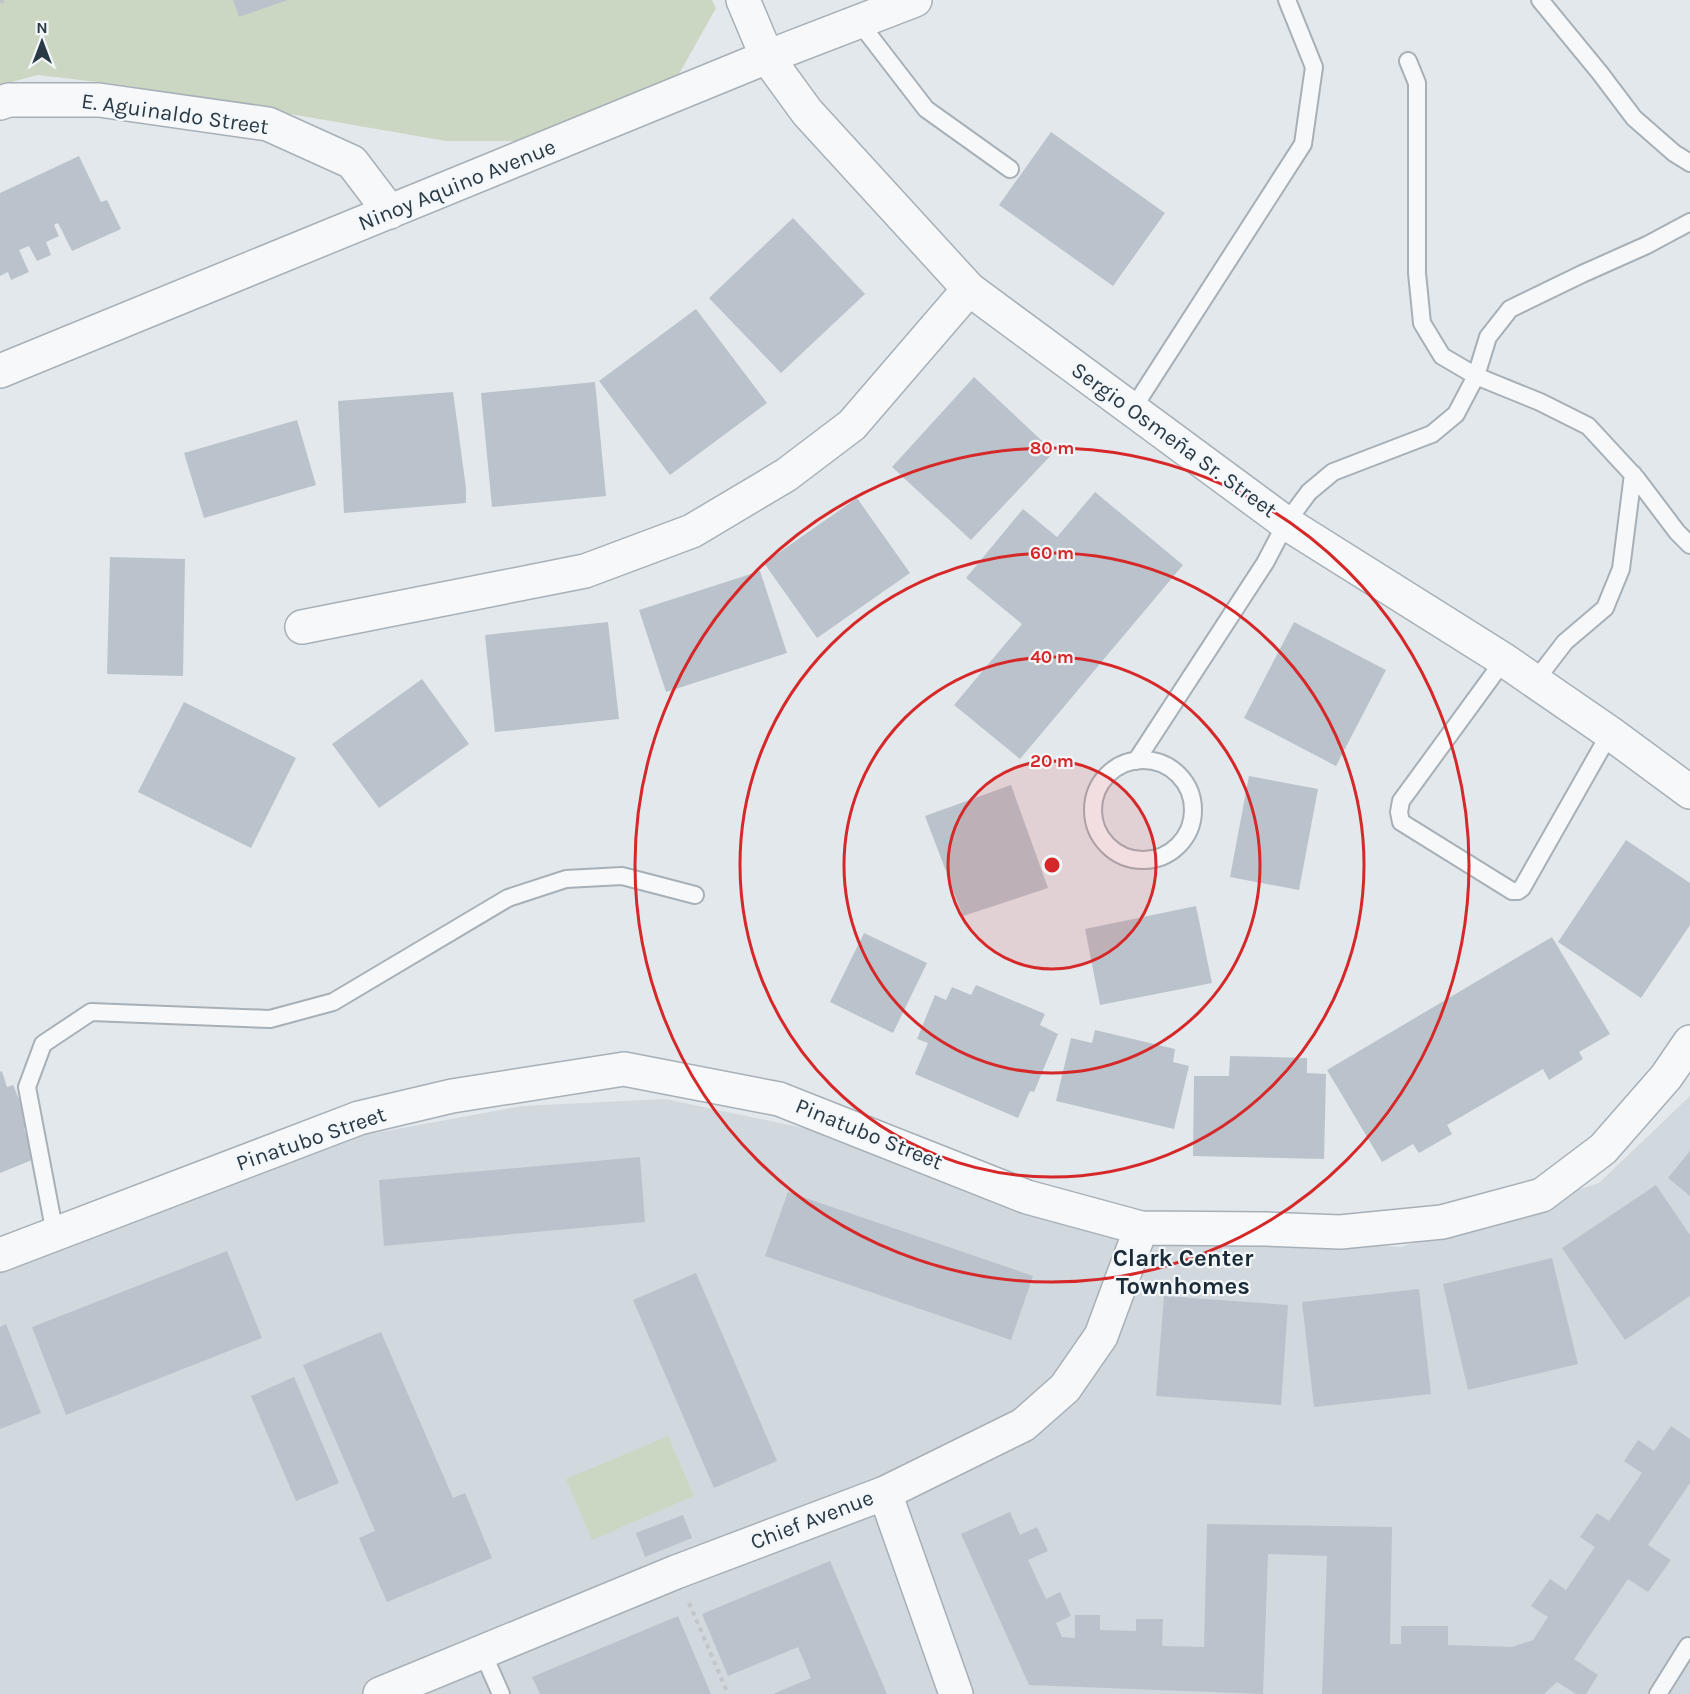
<svg xmlns="http://www.w3.org/2000/svg" width="1690" height="1694" viewBox="0 0 1690 1694" font-family="Karla,sans-serif">
	<style>
		.built { fill: #d1d8de }
		.green { fill: #ccd7c3 }
		.building { fill: #bac3cb }
		.lines { fill: none; stroke-linecap: round; stroke-linejoin: round }
		.lane-casing { stroke: #a7b0b7; stroke-width: 20 }
		.street-casing { stroke: #a7b0b7; stroke-width: 36 }
		.path { stroke: #c1c6cb; stroke-width: 4; stroke-dasharray: 4.5 4.5; stroke-linecap: butt }
		.lane { stroke: #f6f8fa; stroke-width: 16 }
		.street { stroke: #f6f8fa; stroke-width: 33 }
		.ring { fill: none; stroke: #d62828; stroke-width: 3 }
		.labels { text-anchor: middle; dominant-baseline: central; stroke-width: 4.5; stroke-linejoin: round; paint-order: stroke }
		.street-label { font-size: 22px; fill: #293946; stroke: #f3f7f9 }
		.neighbourhood-label { font-size: 24px; font-weight: bold; fill: #1b2a37; stroke: #f3f7f9 }
		.centre { fill: #d62828; stroke: #f3f7f9; stroke-width: 3 }
		.ring-label { font-size: 18px; text-anchor: middle; font-weight: bold; fill: #d62828; stroke: #f3f7f9; stroke-width: 4.5; stroke-linejoin: round; paint-order: stroke }
	</style>
	<rect width="100%" height="100%" fill="#e3e8ec"/>
	<path class="built" d="M1690,1096V1694H0V1272L348,1138L522,1106L665,1099L813,1130L1062,1224L1401,1247L1599,1183Z"/>
	<path class="green" d="M0,0H712L716,8L674,83L528,141H446L123,85L38,75L0,85Z
		M668,1436L694,1496L592,1540L566,1479Z"/>
	<path class="building" d="M233,0H288L239,17Z
		M1051,132L1165,213L1113,286L999,205Z
		M79,156L101,202L107,200L121,229L72,251L58,223L54,225L59,236L46,242L51,255L37,261L29,246L19,250L29,272L11,280L8,272L0,276V193Z
		M793,218L865,294L781,373L709,298Z
		M696,309L767,403L670,475L599,381Z
		M974,377L1054,452L971,540L892,467Z
		M595,382L606,496L492,507L481,393Z
		M453,392L466,488V503L344,513L338,401Z
		M297,420L316,485L204,518L184,453Z
		M1095,492L1183,565L1020,759L954,705L1022,624L966,578L1023,509L1057,537Z
		M857,498L910,573L817,638L764,563Z
		M110,557L185,559L183,676L107,674Z
		M760,571L787,653L666,692L639,610Z
		M608,622L619,719L495,732L485,635Z
		M1294,622L1386,670L1336,766L1244,718Z
		M422,679L469,744L379,808L332,744Z
		M184,702L296,758L251,848L138,792Z
		M1249,776L1318,789L1299,890L1230,877Z
		M1011,785L1048,888L963,916L925,816Z
		M1626,840L1690,883V925L1641,998L1558,942Z
		M1196,906L1212,983L1100,1005L1085,929Z
		M864,933L927,963L893,1033L830,1002Z
		M1552,937L1610,1034L1579,1052L1583,1059L1549,1080L1543,1069L1447,1125L1452,1134L1419,1153L1413,1144L1382,1162L1327,1070Z
		M976,985L1045,1014L1040,1025L1058,1034L1034,1092L1030,1091L1018,1118L915,1074L928,1043L917,1039L935,995L946,1000L952,987L971,995Z
		M1095,1030L1175,1049L1173,1062L1189,1066L1174,1129L1056,1101L1071,1038L1092,1043Z
		M1230,1056L1307,1058V1073L1326,1074L1324,1159L1193,1156L1194,1076H1229Z
		M2,1071L7,1087L13,1085L31,1127L24,1129L37,1158L0,1173V1072Z
		M1690,1151V1196L1668,1178Z
		M640,1157L645,1222L384,1246L379,1180Z
		M1656,1185L1690,1235V1296L1625,1340L1562,1248Z
		M788,1192L1033,1276L1011,1340L765,1256Z
		M227,1251L262,1338L66,1415L32,1327Z
		M1552,1258L1578,1364L1468,1390L1443,1284Z
		M696,1273L777,1461L714,1488L633,1300Z
		M1419,1289L1431,1394L1314,1407L1302,1302Z
		M1164,1296L1288,1305L1281,1405L1156,1396Z
		M6,1324L41,1413L0,1429V1327Z
		M381,1332L453,1498L465,1493L492,1558L387,1602L359,1538L375,1531L303,1365Z
		M294,1377L339,1483L296,1501L251,1396Z
		M1671,1426L1690,1439V1483L1648,1545L1671,1560L1648,1592L1628,1579L1574,1659L1598,1675L1586,1694H1576L1557,1682L1544,1694H1322L1327,1556L1268,1554L1263,1694L1029,1685L961,1534L1010,1512L1020,1535L1037,1527L1048,1551L1028,1560L1046,1599L1060,1592L1071,1616L1056,1623L1062,1637L1075,1638V1615H1100V1630L1136,1631V1619H1163L1162,1646L1204,1647L1207,1524L1392,1527L1390,1644H1401V1626H1448V1645L1512,1647L1533,1640L1548,1617L1531,1606L1550,1579L1566,1590L1595,1547L1580,1537L1597,1513L1609,1521L1642,1473L1624,1461L1638,1440L1654,1451Z
		M683,1515L692,1538L645,1557L636,1533Z
		M830,1561L887,1694H773L811,1678L798,1647L728,1676L702,1614Z
		M678,1616L711,1694H540L532,1677Z"/>
	<g class="lines">
		<g class="lane-casing">
			<path id="lane" d="M1540,0L1600,73L1634,118L1674,153L1690,163
				M859,22L926,109L1010,169
				M1408,61L1417,83V273L1422,323L1442,356L1476,376L1540,402L1588,426L1637,479L1677,532L1690,545
				M1132,410L1303,144L1314,67L1287,0
				M1504,660L1401,801L1399,812L1401,822L1512,891H1518L1522,888L1610,733
				M1535,681L1565,642L1605,608L1621,569L1633,474
				M1093 810a50 50 0 1 1 100 0a50 50 0 1 1-100 0Z
				M1136,761L1265,563L1286,523L1309,492L1333,472L1432,434L1456,414L1476,376L1488,337L1510,309L1582,274L1647,245L1690,222
				M55,1234L27,1087L43,1044L91,1012L270,1019L333,1002L508,898L566,879L622,876L695,895
				M482,1651L501,1694
				M1658,1694L1688,1646"/>
		</g>
		<g class="street-casing">
			<path id="street" d="M743,0L767,57L807,112L969,289L1286,523L1504,660L1610,733L1690,792
				M0,103L9,100H99L268,124L352,162L390,212
				M0,371L767,57L915,0
				M302,627L585,571L692,531L786,475L852,425L969,289
				M0,1255L359,1118L452,1096L624,1069L779,1099L1027,1197L1141,1228L1265,1229L1340,1232L1442,1222L1542,1195L1603,1149L1666,1077L1690,1042
				M885,1493L956,1694
				M380,1694L676,1572L885,1493L1023,1425L1065,1388L1101,1336L1141,1228"/>
		</g>
		<path class="path" d="M0,2L6,0
			M689,1603L728,1694"/>
		<use href="#lane" class="lane"/>
		<use href="#street" class="street"/>
	</g>
	<circle cx="1052" cy="865" r="104" fill="#d62828" fill-opacity=".12"/>
	<g class="ring">
		<circle cx="1052" cy="865" r="104"/>
		<circle cx="1052" cy="865" r="208"/>
		<circle cx="1052" cy="865" r="312"/>
		<circle cx="1052" cy="865" r="417"/>
	</g>
	<g class="labels">
		<g class="street-label">
			<text transform="translate(175 114) rotate(8)">E. Aguinaldo Street</text>
			<text transform="translate(457 185) rotate(-22)">Ninoy Aquino Avenue</text>
			<text transform="translate(1174 440) rotate(36)">Sergio Osmeña Sr. Street</text>
			<text transform="translate(869 1134) rotate(22)">Pinatubo Street</text>
			<text transform="translate(311 1139) rotate(-19)">Pinatubo Street</text>
			<text transform="translate(812 1520) rotate(-21)">Chief Avenue</text>
		</g>
		<g class="neighbourhood-label">
			<text x="1183" y="1258">Clark Center<tspan x="1183" dy="28">Townhomes</tspan></text>
		</g>
	</g>
	<circle cx="1052" cy="865" r="9" class="centre"/>
	<g class="ring-label">
		<text x="1052" y="454">80 m</text>
		<text x="1052" y="559">60 m</text>
		<text x="1052" y="663">40 m</text>
		<text x="1052" y="767">20 m</text>
	</g>
	<g transform="translate(42 42)" stroke="#f3f7f9" stroke-width="4.5" paint-order="stroke">
	<path d="M0-4.5L10 22L0 15L-10 22Z" fill="#293946"/>
	<text y="-9" font-size="16" font-weight="bold" text-anchor="middle" fill="#293946">N</text>
	</g>
</svg>
